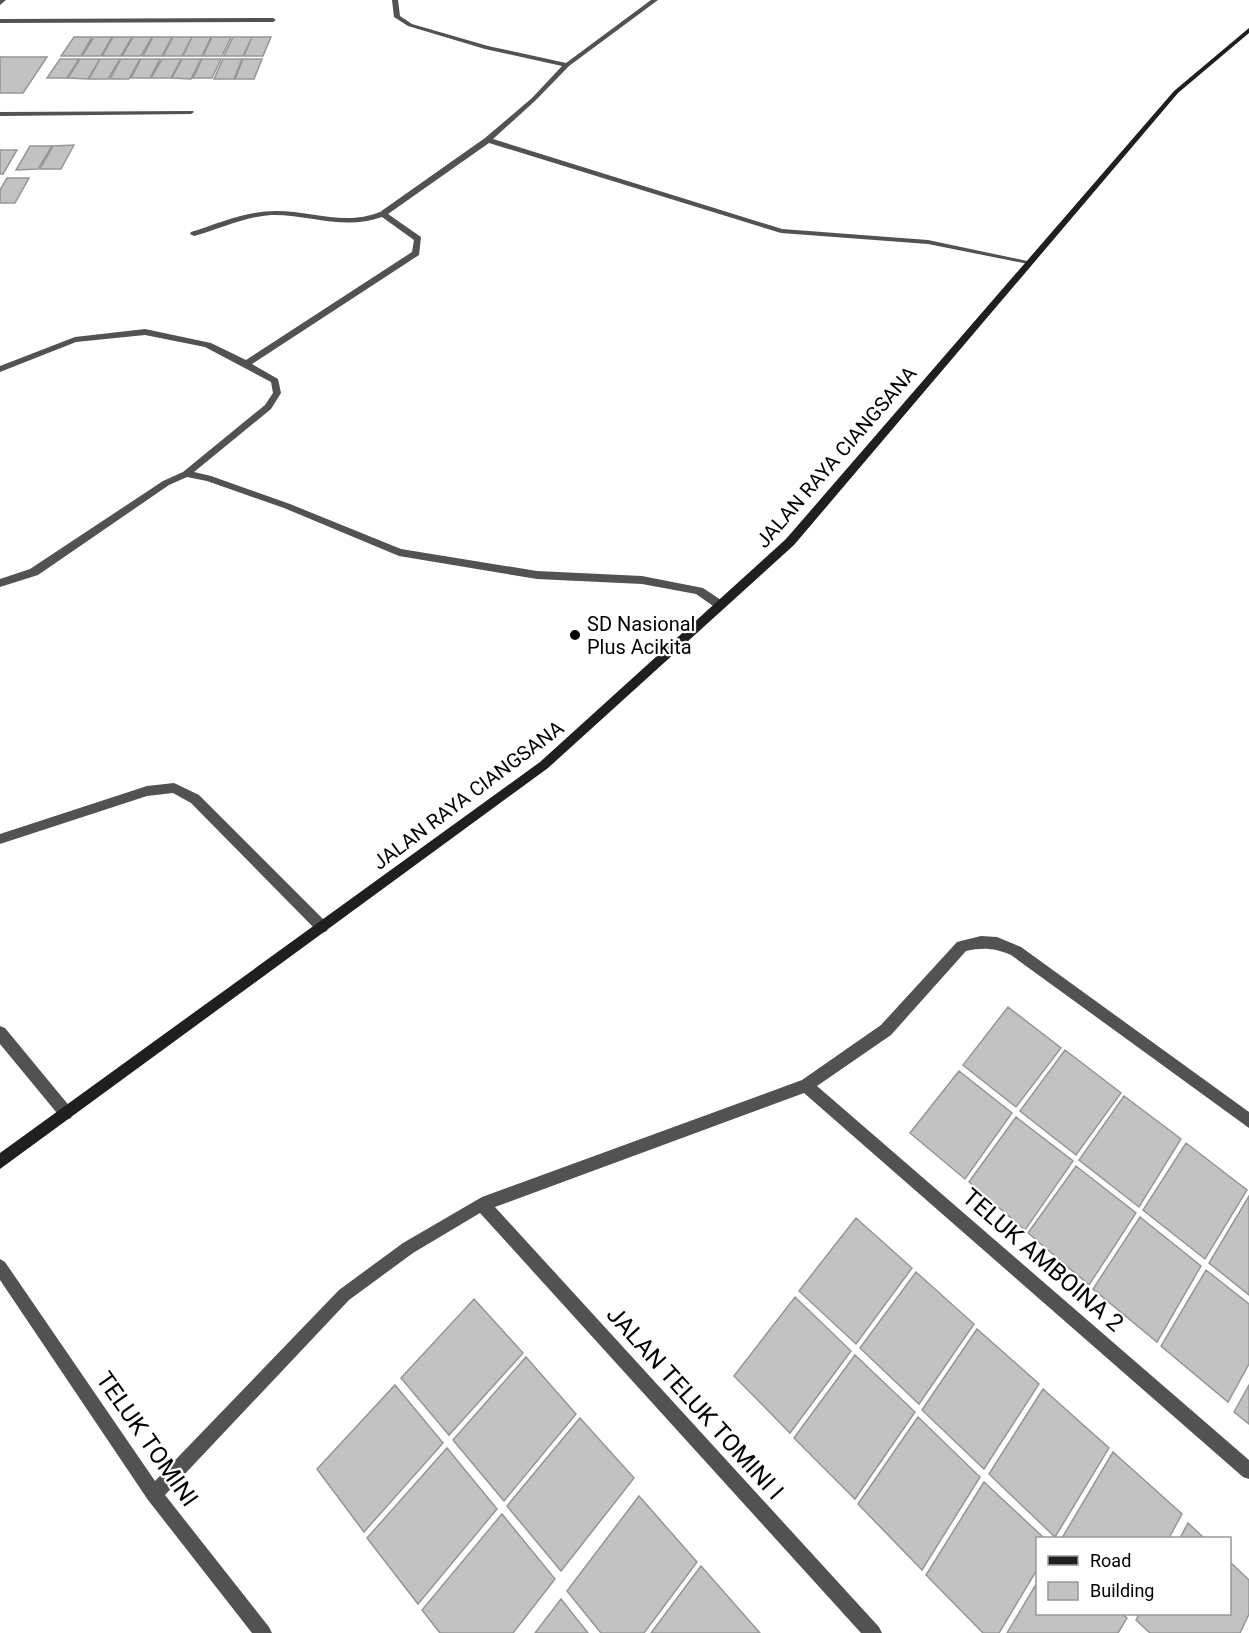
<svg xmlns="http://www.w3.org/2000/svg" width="1249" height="1633" viewBox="0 0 1249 1633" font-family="Roboto,sans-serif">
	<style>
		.building { fill: #c2c2c2; stroke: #969696; stroke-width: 1.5 }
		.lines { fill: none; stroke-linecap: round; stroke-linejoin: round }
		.service { fill: #525252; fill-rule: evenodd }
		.minor { fill: #525252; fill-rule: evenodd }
		.secondary { fill: #1f1f1f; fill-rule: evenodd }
		.poi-dot { fill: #000; stroke: #fff; stroke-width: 2 }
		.labels { text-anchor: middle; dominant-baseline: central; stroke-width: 4.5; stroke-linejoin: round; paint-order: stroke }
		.street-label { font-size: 20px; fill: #000; stroke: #fff }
		.poi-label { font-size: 20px; fill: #000; stroke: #fff; text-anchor: start }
		.near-street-label { font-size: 24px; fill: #000; stroke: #fff }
	</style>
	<rect width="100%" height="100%" fill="#fff"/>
	<path class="building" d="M74,37H92L81,56H61Z
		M94,37H112L101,56H82Z
		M113,37H132L121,56H102Z
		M133,37H152L141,56H122Z
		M153,37H172L162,56H143Z
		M173,37H192L182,56H163Z
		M192,37H211L202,56H183Z
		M212,37H231L222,56H203Z
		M233,37H252L243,56H224Z
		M252,37H271L263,56H244Z
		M0,57H47L23,93H0Z
		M60,59H79L67,78H47Z
		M80,59H100L88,79L68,78Z
		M100,59H120L108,79H89Z
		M121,59H140L129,79H110Z
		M141,59H160L150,78H131Z
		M162,59H181L171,78H151Z
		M182,59H201L191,79L172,78Z
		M202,59H221L212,78H193Z
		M223,59H242L234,79H214Z
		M243,59H262L254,79H235Z
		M74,145L61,169H40L53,146Z
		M30,146H52L38,169L16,170Z
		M0,150H17L3,174H0Z
		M7,178H29L15,203H0V190Z
		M1008,1007L1061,1048L1016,1107L963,1065Z
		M1065,1050L1121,1093L1076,1155L1020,1111Z
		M959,1071L1012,1113L965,1179L910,1133Z
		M1124,1096L1181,1139L1139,1207L1079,1160Z
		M1016,1117L1073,1161L1025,1230L969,1182Z
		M1186,1143L1247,1190L1205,1259L1143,1210Z
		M1076,1166L1136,1213L1089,1285L1028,1233Z
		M1249,1196V1295L1209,1263Z
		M1140,1217L1201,1266L1157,1342L1093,1289Z
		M856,1218L912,1268L856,1344L799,1291Z
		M1206,1270L1249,1304V1364L1228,1402L1161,1346Z
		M916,1272L974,1324L919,1404L860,1348Z
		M795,1297L851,1351L790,1433L734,1376Z
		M474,1299L523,1353L449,1435L401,1378Z
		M977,1329L1039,1384L984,1469L922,1410Z
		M855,1355L915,1412L855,1499L794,1438Z
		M526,1357L576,1414L504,1501L453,1440Z
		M395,1385L443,1443L364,1532L317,1469Z
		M1249,1385V1424L1234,1412Z
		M1043,1389L1109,1448L1055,1537L989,1474Z
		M918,1417L980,1477L922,1570L858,1504Z
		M580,1418L634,1478L561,1571L507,1506Z
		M447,1448L497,1509L418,1604L367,1538Z
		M1113,1452L1182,1514L1169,1538H1062Z
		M984,1482L1044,1538H1038V1568L999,1633H983L926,1575Z
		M639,1496L697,1562L644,1633H601L567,1591Z
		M502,1514L555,1579L513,1633H440L422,1610Z
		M1188,1523L1204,1538H1180Z
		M1230,1562L1249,1580V1614L1240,1633H1150L1136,1620L1139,1614H1230Z
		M701,1566L760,1633H651Z
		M1038,1581V1614H1122L1127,1618L1118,1633H1007Z
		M561,1599L588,1633H535Z"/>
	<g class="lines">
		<path class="service" d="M174,783L199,795L327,923L328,927L327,931L322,933L317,931L191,803L173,793L147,796L0,844V834L147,786Z"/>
		<path class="minor" d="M0,0H6L0,5Z
			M392,0H398L400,16L412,24L488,46L566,63L651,0H658L569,66L536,100L493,139L782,229L928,240L1032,262L1028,264L928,244L781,233L489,143L388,214L421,237L419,255L252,364L278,379L281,393L271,409L194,472L211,476L290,504L401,549L537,571L642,576L703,588L724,602L725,605L724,608H716L696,594L642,584L537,579L399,556L284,508L207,481L187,477L169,485L38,575L0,587V579L30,569L163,481L183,472L265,405L273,393L271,382L205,347L145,335L76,342L0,372V366L75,337L145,329L211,343L246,360L412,252L414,240L382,217C344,231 309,214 271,215C244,217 220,229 194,236L190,234L191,232C219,223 246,211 276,211C312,211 345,226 380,212L485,138L532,98L562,66L485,49L408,26L394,17Z
			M0,19L273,18L276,20L273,22L0,23Z
			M193,111L194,112L191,114L0,116V112Z
			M981,936L997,937L1021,947L1249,1112V1128L1011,955C995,948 983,947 966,951L891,1035L817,1086L1249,1460V1479L1243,1477L804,1093L495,1207L879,1627L882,1633H861L480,1213L413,1253L349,1300L165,1495L269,1627L272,1633H252L148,1500L0,1280V1259L5,1262L155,1481L339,1290L403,1243L482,1197L802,1080L881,1025L957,942Z
			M0,1026L5,1028L71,1108L73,1113L71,1118L66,1120L61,1118L0,1044Z"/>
		<path class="secondary" d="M1249,28V33L1178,93L794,545L548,768L0,1169V1153L540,762L786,539L1174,91Z"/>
	</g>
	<circle class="poi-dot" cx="575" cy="635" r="6"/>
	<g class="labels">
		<g class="street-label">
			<text transform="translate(836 457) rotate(-49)">JALAN RAYA CIANGSANA</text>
			<text transform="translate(468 795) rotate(-37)">JALAN RAYA CIANGSANA</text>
		</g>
		<g class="poi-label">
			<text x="587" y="624">SD Nasional<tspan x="587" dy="23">Plus Acikita</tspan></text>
		</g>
		<g class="near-street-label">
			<text transform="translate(1043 1260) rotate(41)">TELUK AMBOINA 2</text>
			<text transform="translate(695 1403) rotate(48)">JALAN TELUK TOMINI I</text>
			<text transform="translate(147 1439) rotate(55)">TELUK TOMINI</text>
		</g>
	</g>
	<rect x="1036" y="1537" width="195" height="78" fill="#ffffff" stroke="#999999" stroke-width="1.5"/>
	<rect x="1048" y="1556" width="30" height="9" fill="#1f1f1f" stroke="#999999" stroke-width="1.5"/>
	<text x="1090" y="1567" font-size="18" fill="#000000">Road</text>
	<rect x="1048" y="1582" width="30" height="18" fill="#c2c2c2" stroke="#999999" stroke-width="1.5"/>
	<text x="1090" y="1597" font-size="18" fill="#000000">Building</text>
</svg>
